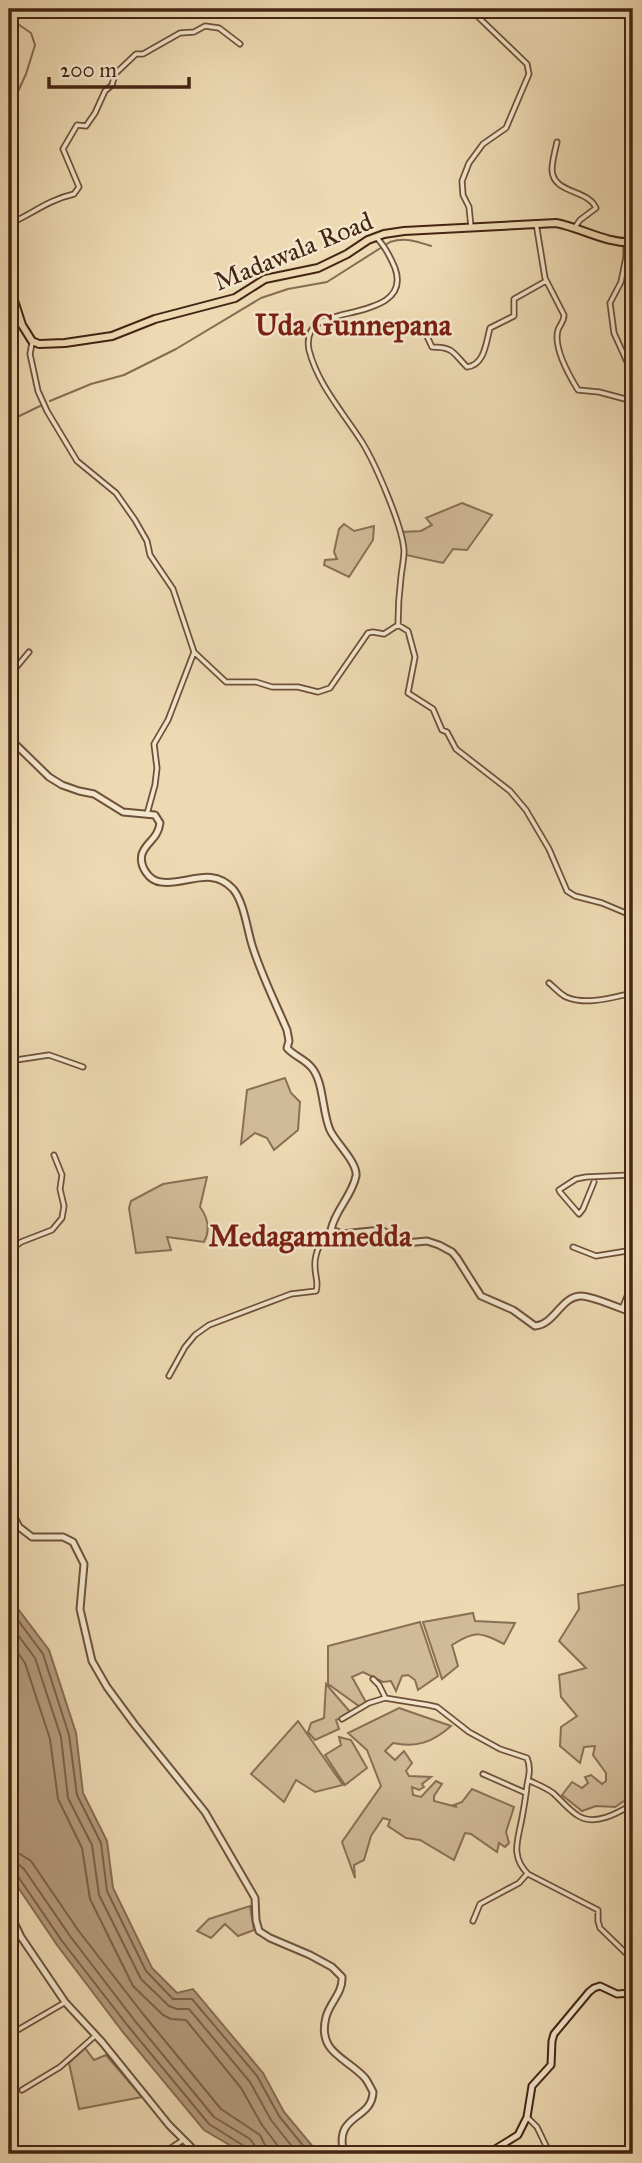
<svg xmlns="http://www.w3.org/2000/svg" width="642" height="2163" viewBox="0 0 642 2163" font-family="'IM FELL Great Primer',serif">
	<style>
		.green { fill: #d0ba97; stroke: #8a6f55; stroke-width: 2 }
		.water { fill: #b49b7c; stroke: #876b52; stroke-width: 2 }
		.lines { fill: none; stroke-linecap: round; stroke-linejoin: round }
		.shore { stroke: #7c6048; stroke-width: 2 }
		.stream { stroke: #876b52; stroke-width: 2 }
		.minor-casing { stroke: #6e513b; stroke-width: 7 }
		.tertiary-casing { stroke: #6e513b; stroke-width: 9 }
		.secondary-casing { stroke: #442413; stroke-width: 9 }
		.primary-casing { stroke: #442413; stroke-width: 10 }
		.minor { stroke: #f3e6cd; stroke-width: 3.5 }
		.tertiary { stroke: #f3e6cd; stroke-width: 5 }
		.secondary { stroke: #f3e6cd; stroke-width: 5 }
		.primary { stroke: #edd9b2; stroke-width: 6 }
		.labels { text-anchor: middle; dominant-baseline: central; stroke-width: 5; stroke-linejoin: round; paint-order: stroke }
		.street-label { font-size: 26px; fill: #442413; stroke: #f3e6cd }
		.quarter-label { font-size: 30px; font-weight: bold; fill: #7a1f14; stroke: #f3e6cd }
	</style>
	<rect width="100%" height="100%" fill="#edd9b2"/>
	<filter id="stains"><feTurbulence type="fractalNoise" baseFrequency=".00286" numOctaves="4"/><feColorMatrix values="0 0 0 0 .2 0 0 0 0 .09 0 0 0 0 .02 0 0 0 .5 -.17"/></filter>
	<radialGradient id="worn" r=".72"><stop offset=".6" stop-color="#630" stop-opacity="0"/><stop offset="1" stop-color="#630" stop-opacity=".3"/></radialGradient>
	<path class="green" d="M462,503L492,515L467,550L453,549L443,563L406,555L402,532L421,531L432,525L426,518Z
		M344,524L354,531L374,526L373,540L349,577L324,565L325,560L337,559L334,552L339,529Z
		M285,1078L291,1093L300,1102L298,1130L274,1150L267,1138L255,1133L241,1144L247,1090Z
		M207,1177L200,1207C208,1218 211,1229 204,1242L167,1237L171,1250L136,1253L129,1208L131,1201L163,1184Z
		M633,1583V1795L615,1807L596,1806L582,1811L562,1795L572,1782L582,1788L588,1783L585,1777L591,1775L602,1784L606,1781V1773L593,1755L595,1746L584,1747L580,1763L560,1746L561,1727L577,1716L561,1697L559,1675L586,1668L559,1641L579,1609L578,1594Z
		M473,1613L475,1621L515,1623L504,1644C480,1632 476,1630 452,1645L458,1666L442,1679L423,1622Z
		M420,1622L438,1676L418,1690L415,1680L408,1675L402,1676L396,1691L391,1681L383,1682L363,1672L352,1677L368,1706L363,1709L328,1684V1646Z
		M326,1684L351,1713L336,1720L339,1729L315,1740L308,1732L311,1723L324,1718Z
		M399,1708L451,1726C433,1742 417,1748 393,1743L385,1751L395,1760L404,1751L412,1763L406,1771L409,1776L431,1777L422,1784L424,1787L419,1790L412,1787L413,1795L421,1797L436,1781L442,1784L434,1796V1801L457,1807L454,1805L462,1802L472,1789L514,1807L506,1832L509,1843L505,1847L499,1843L497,1852L471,1834L465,1833L454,1860L420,1840L406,1838L388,1826L390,1820L383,1818L371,1836L364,1860L354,1865L355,1878L342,1842L381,1786L367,1750L348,1733Z
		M298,1721L343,1785L315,1792L296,1780L284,1802L251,1774Z
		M339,1737L351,1740L367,1768L345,1785L325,1755L341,1745Z
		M250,1906L254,1930L238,1936L225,1924L211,1938L197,1931L209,1919Z
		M85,2048L94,2060L106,2055L142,2097L79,2109L69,2063Z"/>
	<path class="water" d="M9,1597L49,1650L76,1733L83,1793L107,1841L113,1888L152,1968L177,1993L193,1989L263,2073L284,2112L319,2154H245L204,2130L122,2031L57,1945L9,1874Z"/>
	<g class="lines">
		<path class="shore" d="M9,1608L43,1654L69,1735L77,1795L101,1843L107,1891L146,1971L173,1999H192L257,2076L279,2116L310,2154
			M9,1623L35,1658L61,1737L68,1798L92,1845L99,1895L141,1979L169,2006L177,2009H189L250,2082L271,2120L298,2154
			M9,1640L25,1663L50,1739L58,1799L82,1848L90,1899L133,1986L163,2015L171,2019L186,2020L241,2088L262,2125L284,2154
			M9,1852L20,1854L31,1861L78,1930L143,2014L221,2109L260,2135L265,2145L266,2154
			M9,1863L18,1864L24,1869L70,1936L135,2021L214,2117L250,2139L255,2146L256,2154
			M9,1871L17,1875L62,1941L128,2026L209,2124L244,2146L247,2154"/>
		<path class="stream" d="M9,18L31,33L35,45L26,74L14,100L9,102
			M50,401L91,384L124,375L176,349L261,298L288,289L327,282L390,242C405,237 416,241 431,246
			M9,421L40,406"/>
		<g class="minor-casing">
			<path id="minor" d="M470,9L527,64L529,74L506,128L483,144L469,163L462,181L463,195L469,207L471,227
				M557,142C555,151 552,161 552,170C553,194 588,189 596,208L580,220L575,227
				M536,223L545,278L564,315C564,322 560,324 558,330C553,347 570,377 578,390L599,392L629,400L633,398
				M9,224C32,214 48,200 74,194L79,187L63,149L77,125L86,126L95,113L105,91L112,85L115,74L136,54H143L180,33L194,32L205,26L219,28L240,44
				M376,237C385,246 390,256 395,268C411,313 340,309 319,323C309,329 307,339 309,350C318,385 343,412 362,442C375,463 403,527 404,551C404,559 402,568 401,577C399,593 398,609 398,625L408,631L415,657L408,693L433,709L442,730L447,732L456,749L510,791L526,810L549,849L567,891L575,896L602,903L633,916
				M626,242V257L621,282L610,303L614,333L633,375
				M425,332L432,347C454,347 453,353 467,367C485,365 486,342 490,328L514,316V299L546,281
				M32,343L30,354L38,391L47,411L77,461L116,493L135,520L147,541L150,555L173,589L194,652L168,720L154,744L157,768L155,785L147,814
				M194,652L226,682H256L272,687H298L318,692L330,688L368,633L373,632L384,634L398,625
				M9,676L29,652
				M549,983C555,988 560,994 566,997C587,1006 613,997 633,993
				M9,1058L16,1060L49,1055L83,1067
				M594,1182L583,1209L579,1214L560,1192L559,1190L576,1179L586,1177L630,1175L633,1172
				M573,1247L596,1256L633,1250
				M9,1251L21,1242L52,1230L62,1218L64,1206L60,1189L62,1175L54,1155
				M622,1309L633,1281
				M169,1376L185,1347L195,1335L209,1325L291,1294L316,1291C319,1283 315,1276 315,1267C314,1254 321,1239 331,1230
				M373,1679L379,1685L385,1697
				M342,1719L369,1703L385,1698L428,1705L437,1707L469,1732L500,1749L527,1758C531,1767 529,1776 527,1785C526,1796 524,1807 522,1818C518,1840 510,1856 528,1874L598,1910V1921L600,1928L633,1960
				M483,1774L526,1793
				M528,1780C536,1784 545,1787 553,1793C561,1800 568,1809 577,1815C594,1827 618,1813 633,1804
				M473,1921L480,1904L519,1883L527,1874
				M9,2035L64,2003
				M22,2090L60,2067L96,2035
				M527,2117L537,2127L550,2154
				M162,2154L183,2140"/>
		</g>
		<g class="tertiary-casing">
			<path id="tertiary" d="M9,738L49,777L62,785L79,791L94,794L123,812L155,815L160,823C158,839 146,842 142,854C139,866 149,881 161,882C185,886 211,865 233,889C244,902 247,929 252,945C261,974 275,1002 287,1030L289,1041L287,1048C294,1056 305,1059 312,1068C324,1083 322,1112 330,1130C336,1143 358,1163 356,1176C352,1196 335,1210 331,1230L342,1234L381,1230L405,1243L427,1241L439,1245L452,1252L457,1258L481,1296L513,1310L535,1326C554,1325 561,1297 580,1296C591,1295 621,1309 633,1313
				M9,1508L19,1527L32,1537H63L73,1542L84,1564L80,1609L92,1661L107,1687L135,1725L205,1812L255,1898L256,1920L259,1931L270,1938L310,1955L332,1967L342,1977C343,1993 330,2002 326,2017C317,2053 346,2057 365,2078C368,2082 371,2088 373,2092C372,2121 333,2113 344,2154
				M9,1912L21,1937L65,2002L102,2042L169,2125L198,2154"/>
		</g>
		<g class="secondary-casing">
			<path id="secondary" d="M487,2154L518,2135L527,2117L532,2086L551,2065L552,2041L554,2034L589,1992L594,1988L600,1986L617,1994L633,1993"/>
		</g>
		<g class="primary-casing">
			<path id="primary" d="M9,285L22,325L32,341L39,344L65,343L112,336L155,319L235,298L265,279L318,268L347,254L368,240L384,234L404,231L556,223C582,228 607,244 633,242"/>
		</g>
		<use href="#minor" class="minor"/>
		<use href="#tertiary" class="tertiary"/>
		<use href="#secondary" class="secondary"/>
		<use href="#primary" class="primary"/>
	</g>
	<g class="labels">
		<g class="street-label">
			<text transform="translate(293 251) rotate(-22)">Madawala Road</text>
		</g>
		<g class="quarter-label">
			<text x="353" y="325">Uda Gunnepana</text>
			<text x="310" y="1236">Medagammedda</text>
		</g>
	</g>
	<rect width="642" height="2163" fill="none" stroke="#edd9b2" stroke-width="35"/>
	<rect x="10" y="10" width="621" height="2142" fill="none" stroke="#442413" stroke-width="3.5"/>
	<rect x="18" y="18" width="607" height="2128" fill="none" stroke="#442413" stroke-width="2"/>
	<path d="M49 77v10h140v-10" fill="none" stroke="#442413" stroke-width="3.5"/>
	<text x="60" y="77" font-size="21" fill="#442413" stroke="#f3e6cd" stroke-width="5" paint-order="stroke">200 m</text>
	<rect width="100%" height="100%" filter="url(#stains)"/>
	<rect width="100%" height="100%" fill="url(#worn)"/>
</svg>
